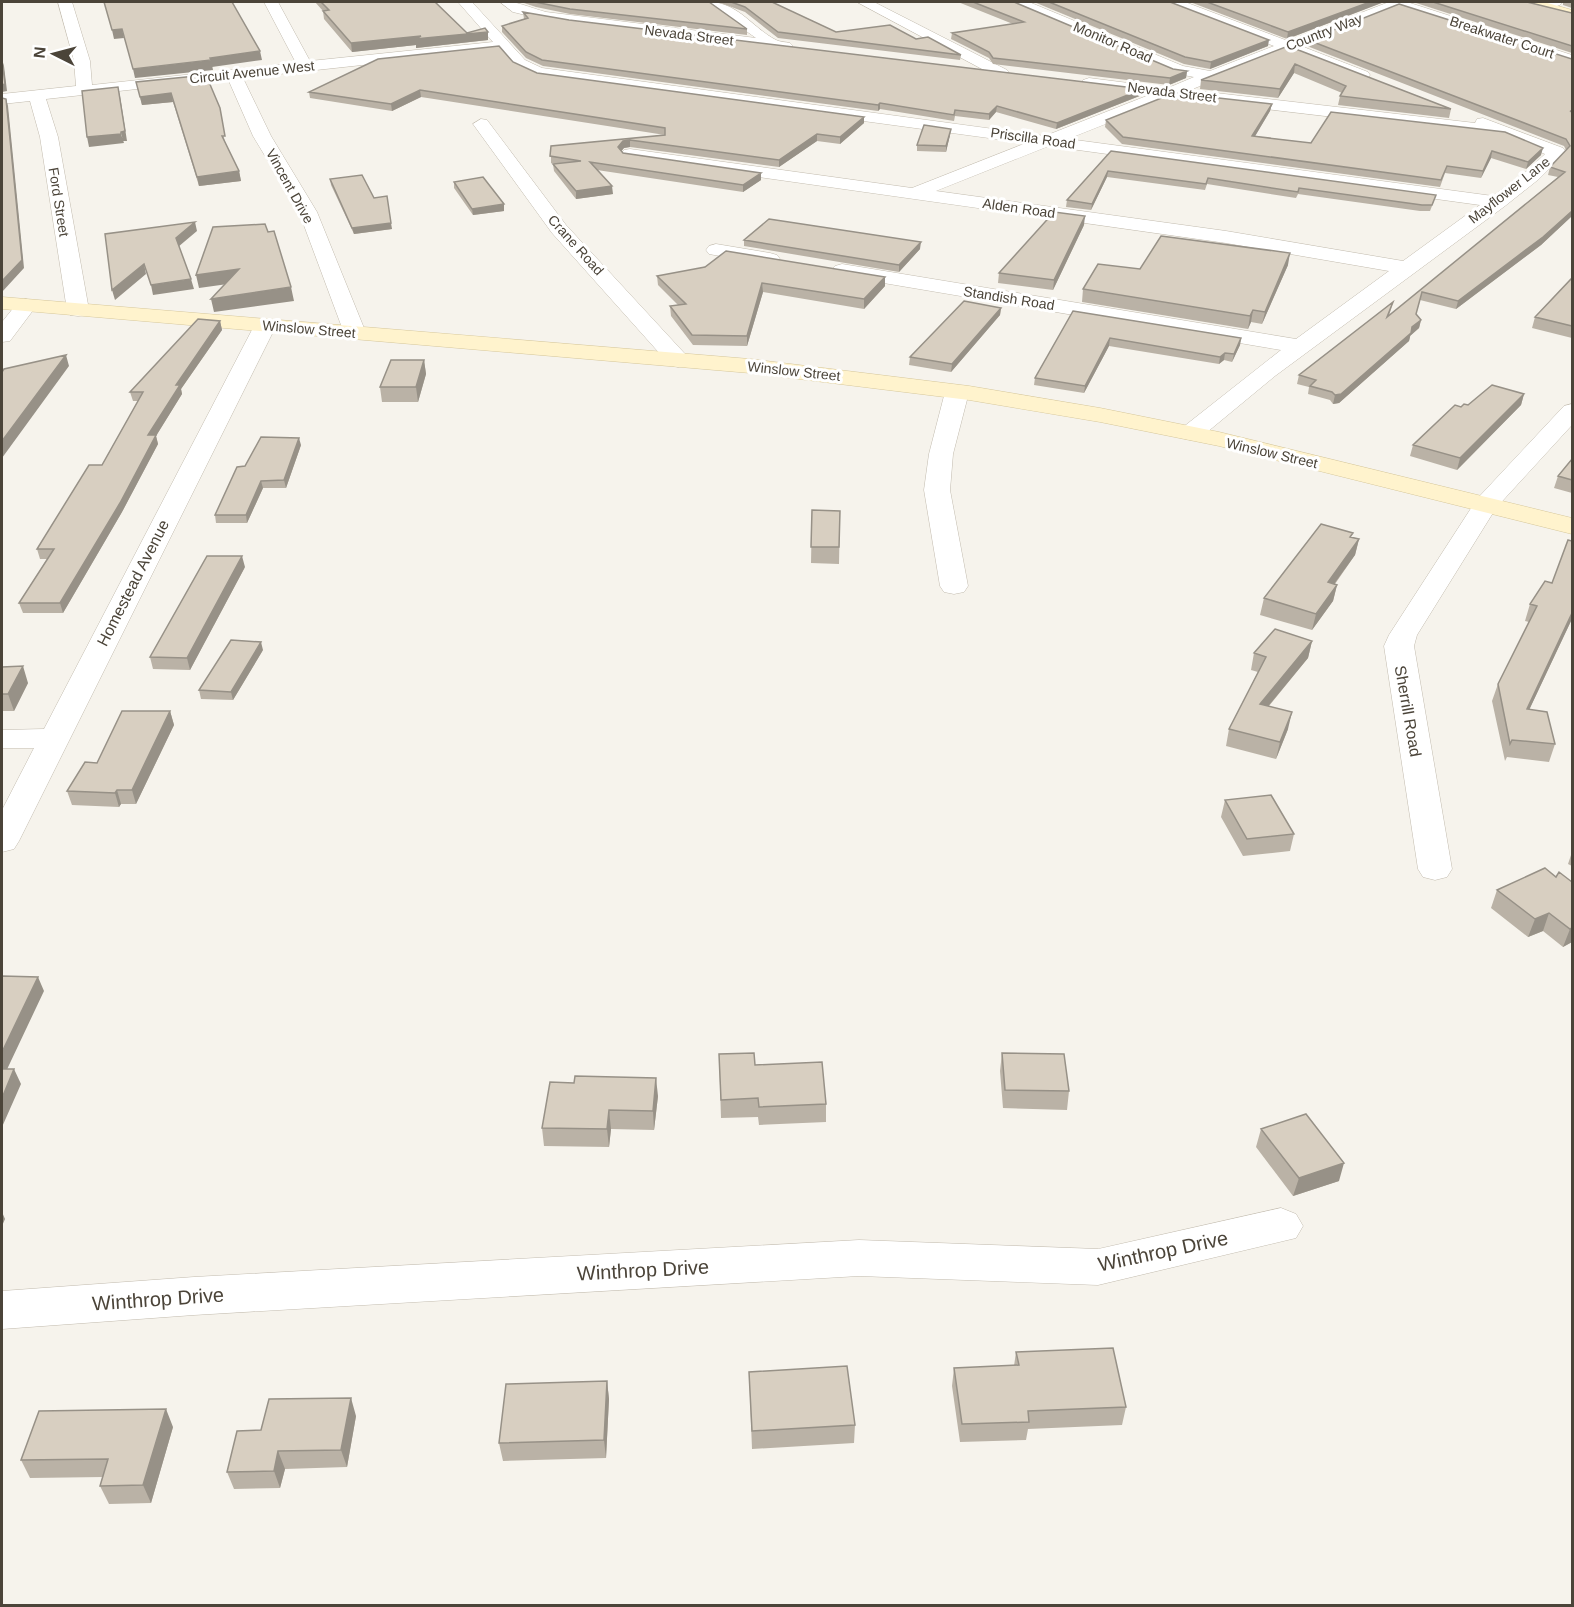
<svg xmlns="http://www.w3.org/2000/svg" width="1574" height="1607" viewBox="0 0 1574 1607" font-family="Helvetica,sans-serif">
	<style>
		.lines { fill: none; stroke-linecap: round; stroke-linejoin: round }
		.street-casing { stroke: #c2bbae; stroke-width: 1 }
		.secondary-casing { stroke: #d6c79b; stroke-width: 1 }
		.street { fill: #fff; fill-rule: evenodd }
		.secondary { fill: #fff3cd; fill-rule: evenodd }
		.wall { fill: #bab2a6 }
		.shaded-wall { fill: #979187 }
		.building { fill: #d8cfc1; stroke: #979187; stroke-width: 1.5 }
		.labels { text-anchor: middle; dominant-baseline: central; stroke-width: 6; stroke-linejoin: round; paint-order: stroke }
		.far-street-label { font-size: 14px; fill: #4b4439; stroke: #fff }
		.street-label { font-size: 16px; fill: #4b4439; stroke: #fff }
		.near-street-label { font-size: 20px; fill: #4b4439; stroke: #fff }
	</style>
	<rect width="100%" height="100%" fill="#f6f3ec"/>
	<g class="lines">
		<g class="street-casing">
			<path id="street" d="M58,2H72L90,61L92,85L296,63L264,2H278L310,61L493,42L458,2H472L525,60L542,68L1045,136L1149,95L1089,88L1083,86L1081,83L1083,80L1089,78L1168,88L1194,77L1173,73L1013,5L1011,2H1029L1183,66L1210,71L1274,46L1169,5L1167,2H1185L1288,41L1389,2H1407L1572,55V64L1398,8L1301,46L1368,72L1370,75L1368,78H1356L1288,51L1190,90L1475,123L1477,119L1483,118L1563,148L1566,152L1539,179L1505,206L1275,376L1200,438L1191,440L1182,438L1179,433L1182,428L1281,350L842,276L835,274L832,270L835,266L842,264L1296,339L1389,271L1226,243L624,158L621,154L624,150L630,149L912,188L1026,143L538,77L515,66L500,50L243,78L271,136L317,212L366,333L363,338L355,340L347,338L344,333L299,212L253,136L228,79L46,99L58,137L89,310L86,315L78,316L70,315L67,310L40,137L30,101L2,104V94L76,86L74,61ZM1171,98L1504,137L1545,154L1527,171L1493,196L1068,139ZM1049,146L1480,205L1403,261L1226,231L936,191Z
				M500,2C516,0 530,8 546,12L756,38L705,2C737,0 751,27 776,40C780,42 786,42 790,43L793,46L785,51L546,20L513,12Z
				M857,2H874L1007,70L1009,73L1001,78L995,76Z
				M1543,2H1562L1560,5L1544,10L1537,6Z
				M481,119L487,120L566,225L686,355L689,360L686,365L678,367L670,365L552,233L473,124Z
				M716,244L770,253L777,255L780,259L777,263L770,265L709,254L706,250L709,246Z
				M26,299L33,301L37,305L10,341L2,342V322L19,301Z
				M265,320L273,321L276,326L19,841L14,849L2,852V810L34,748H2V730L44,729L254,326L257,321Z
				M957,385L965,387L969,392L953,454L950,490L968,586L964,592L954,594L944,592L940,586L924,490L929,454L945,392L949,387Z
				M1572,404V425L1496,508L1417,635L1414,646L1452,869L1447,877L1435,880L1423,877L1418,869L1384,646L1389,635L1477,499L1564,406Z
				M1281,1208L1296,1214L1303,1226L1296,1238L1098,1285L859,1276L194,1315L2,1329V1291L194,1277L859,1240L1098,1249Z"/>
		</g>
		<g class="secondary-casing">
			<path id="secondary" d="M1523,2H1544L1572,10V18L1525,5Z
				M2,297L750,359L969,386L1100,408L1219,432L1572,518V534L1219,446L1100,422L969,400L750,373L2,309Z"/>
		</g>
		<use href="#street" class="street"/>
		<use href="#secondary" class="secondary"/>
	</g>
	<path class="wall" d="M315,2H435L467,33L488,40L416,48V45L352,52L324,19L323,11Z
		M521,2H709L747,29V35L570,14L536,7Z
		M718,2H772L836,32L916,39L961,55L960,60L778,38L745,12Z
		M958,2H1014L1173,69L1187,71L1186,78L1169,85L993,64L989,58L951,39L952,33L1013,24Z
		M1034,2H1170L1268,46L1210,69L1184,64Z
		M1190,2H1384L1287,39Z
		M1413,2H1527L1572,13V53Z
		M1563,2H1572V8L1563,5Z
		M523,12L569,20L1143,89L1142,95L1056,129L996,112L989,120L955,116L954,121L880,109L878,111L543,66L526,58L502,32V26L524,19Z
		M1308,40L1572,59V216L1541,245L1456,309L1420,300L1416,315L1421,320L1419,328L1410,336L1409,341L1339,403L1333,404L1330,400L1308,394L1309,387L1297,384L1299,375L1393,302L1389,316L1558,177L1548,175L1550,167L1566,150L1564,146L1307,46Z
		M1288,46L1451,109L1449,118L1338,105L1340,96L1342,93L1294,73L1278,98L1200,89L1201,80Z
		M513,62L537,73L864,117V123L840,144L817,141L779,167L630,147L624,148L621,151L623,153L761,180L743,192L597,170L613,194L576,199L554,171L553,164H555L551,163V146L665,135L421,97L392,111L310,98L309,92Z
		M206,75L226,145L239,171L241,181L199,186L173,102L142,105L136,82Z
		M1272,104L1270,111L1255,136L1311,143L1331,112L1541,155L1526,169L1491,158L1481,178L1445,173L1440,187L1122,144L1105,127L1106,120Z
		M950,135L946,152L917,151V145Z
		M1111,151L1434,201L1430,211H1420L1298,194L1296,198L1207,184L1205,190L1107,177L1091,210L1066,207L1067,200Z
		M330,179L374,198L392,229L354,234L331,185Z
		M454,182L504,211L473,215L454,188Z
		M1084,225L1053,290L998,283L999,273Z
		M744,240L920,249L899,272L744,246Z
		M1288,265L1262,324L1251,322L1248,329L1082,302L1083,289L1140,269Z
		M657,276L885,277V286L864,309L763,292L747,346L693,345L671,316L670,306L678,305L658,285Z
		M1572,278V338L1532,328L1535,317Z
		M1001,308L1000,315L951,372L909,365L910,357Z
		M1073,311L1241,338L1240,345L1232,362L1224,360L1219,364L1109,346L1084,393L1034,385L1035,378Z
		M220,321L222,330L181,389L182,394L156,436L158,444L122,512L63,613H23L19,603L47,559H40L37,549L102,465L138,401H133L130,392Z
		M424,360L426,374L418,402H382L380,387Z
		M1524,394L1521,405L1457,470L1410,456L1413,445L1461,407Z
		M301,445L286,488H263L247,523H216L215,515L245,466Z
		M1572,459V493L1554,488L1558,476Z
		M812,510L840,511L839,564L811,563Z
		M1352,537L1359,539L1355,555L1335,584L1337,585L1333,601L1312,630L1260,615L1264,598Z
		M1572,541V621H1571L1529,710L1555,744L1549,762L1507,757L1505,761L1492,701L1498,684L1529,622L1525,621L1530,604L1552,583Z
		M245,567L190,670L153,669L150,657Z
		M1312,641L1308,658L1269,706L1288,729L1276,759L1226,746L1229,729L1258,672L1251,670L1254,653Z
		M263,650L233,700L201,699L199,690Z
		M2,667L28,683L14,711H2Z
		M170,711L174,725L136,804H121L119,807L72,805L67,791L97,763Z
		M1225,800L1294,834L1290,851L1243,856L1221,817Z
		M1572,852V866L1568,864Z
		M1556,877L1572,882V942L1563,947L1543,931L1528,937L1491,908L1497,890Z
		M1002,1053L1069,1091L1067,1110L1003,1108L1000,1071Z
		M719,1054L826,1104V1122L759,1125L758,1117L721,1118Z
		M658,1096L654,1130L611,1129L609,1147L544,1146L542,1128Z
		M1261,1129L1339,1181L1293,1196L1256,1147Z
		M1016,1352L1126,1407L1122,1425L1028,1429L1026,1440L960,1442L952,1386L954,1368L1014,1366Z
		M749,1372L855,1425L854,1443L752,1449Z
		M607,1381L609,1399L606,1458L503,1461L499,1443Z
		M356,1416L347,1467L285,1469L280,1488L234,1489L227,1472L261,1430Z
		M173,1427L151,1503L109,1504L100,1486L103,1477L30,1478L21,1460Z"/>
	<path class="shaded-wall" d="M2,2H21L2,3Z
		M1370,2H1384L1287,39L1288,32Z
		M122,29L124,38L114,39L112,30Z
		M488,32V40L416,48V45L352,52L351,43L421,36Z
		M1269,40L1268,46L1210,69L1211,62Z
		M260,51L262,60L212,67L210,58Z
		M2,60L4,66L7,91L2,92Z
		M211,60L213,70L135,78L133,69Z
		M1295,64L1294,73L1278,98L1280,89Z
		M1187,71L1186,78L1169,85L1170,78Z
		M118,87L120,96L127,141H123L121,132Z
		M1143,89L1142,95L1056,129L1057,123Z
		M420,90L421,97L392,111L391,104Z
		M171,93L173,102L142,105L140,97Z
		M6,99L8,106L24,268L2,292Z
		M880,103V109L878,111V105Z
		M1272,104L1270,111L1251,143L1252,136Z
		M997,106L996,112L989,120V114Z
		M864,117V123L840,144V137Z
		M951,129L950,135L946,152V146Z
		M121,134L124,143L89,147L87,137Z
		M817,134V141L779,167V160Z
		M630,140V147L624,148L619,154L618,147L623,141Z
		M1543,148L1541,155L1526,169L1528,162Z
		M1492,151L1491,158L1481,178L1483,171Z
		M239,171L241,181L199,186L197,177Z
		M1108,171L1107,177L1091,210L1092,204Z
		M761,173V180L743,192V185Z
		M612,186L613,194L576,199V191Z
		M504,204V211L473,215L472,209Z
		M1572,211V216L1541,245L1456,309L1458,301Z
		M1085,216L1084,225L1053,290L1054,280Z
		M195,222L197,231L178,247L176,238Z
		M391,223L392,229L354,234L352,228Z
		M921,242L920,249L899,272V265Z
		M1290,253L1288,265L1262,324L1265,312Z
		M144,264L146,274L115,300L112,290Z
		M239,269L242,282L199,288L196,275Z
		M885,277V286L864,309V299Z
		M191,279L194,289L153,295L151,285Z
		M762,283L763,292L747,346V336Z
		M291,287L294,301L214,312L211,299Z
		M1001,308L1000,315L951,372L952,364Z
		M1253,310L1251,322L1248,329L1250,316Z
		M1421,320L1419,328L1410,336L1412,327Z
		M220,321L222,330L181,389L182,394L156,436L158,444L122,512L63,613L60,603L148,435L176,385Z
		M1411,333L1409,341L1339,403L1333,404L1335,395Z
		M1110,338L1109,346L1084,393L1085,386Z
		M1241,338L1240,345L1232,362L1234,354Z
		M1225,353L1224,360L1219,364L1220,357Z
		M66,355L69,366L2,458V441Z
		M424,360L426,374L418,402L416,387Z
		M1524,394L1521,405L1457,470L1460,458Z
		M299,438L301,445L286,488L284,480Z
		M261,481L263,488L247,523L246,515Z
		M1359,539L1355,555L1324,598L1328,582Z
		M242,556L245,567L190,670L187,658Z
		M1337,585L1333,601L1312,630L1316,614Z
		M1572,613L1571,621L1521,727L1527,709Z
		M1312,641L1308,658L1256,721L1260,704Z
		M261,642L263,650L233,700L231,692Z
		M23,666L28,683L14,711L8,694Z
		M170,711L174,725L136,804L132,790Z
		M1292,712L1288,729L1276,759L1280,742Z
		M117,790L121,804L119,807L115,793Z
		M1549,913L1543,931L1528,937L1535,919Z
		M1572,928V942L1563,947L1570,929Z
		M38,977L44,991L2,1080V1052Z
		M14,1069L21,1084L2,1127V1098Z
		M656,1078L658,1096L654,1130L653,1111Z
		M609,1110L611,1129L609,1147L607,1129Z
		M1344,1163L1339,1181L1293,1196L1299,1178Z
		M2,1212L5,1219L2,1226Z
		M607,1381L609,1399L606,1458L604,1440Z
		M351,1398L356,1416L347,1467L341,1450Z
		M166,1409L173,1427L151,1503L143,1485Z
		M278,1451L285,1469L280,1488L274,1471Z"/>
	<path class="building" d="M104,2H232L260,51L210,58L211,60L133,69L122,29L112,30Z
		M321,2H435L467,33L485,28L488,32L415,39L421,36L351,43L323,11L329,10Z
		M535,2H709L747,29L570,9Z
		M731,2H772L836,32L890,25L916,39L928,37L961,55L778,32L745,7Z
		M973,2H1014L1173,69L1187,71L1170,78L993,58L989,52L952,33L1024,22Z
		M1049,2H1170L1269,40L1211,62L1185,57Z
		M1207,2H1370L1288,32Z
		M1433,2H1527L1572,13V46Z
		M1399,4L1572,59V111H1570L1572,112V211L1543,237L1458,301L1422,292L1416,314L1421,320L1412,327L1411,333L1341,394L1335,395L1332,392L1310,386L1316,380L1299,375L1393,302L1387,317L1565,172L1550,167L1570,146L1566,139L1308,40Z
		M523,12L569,20L1143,89L1057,123L997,106L989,114L955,110L954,115L880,103L878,105L542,60L526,52L502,26L528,18Z
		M499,46L513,62L537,73L864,117L840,137L817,134L779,160L630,140L623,141L618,147L623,153L761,173L743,185L590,162L612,186L576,191L553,164L581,161L550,156L551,146L665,135V128L420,90L391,104L309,92L378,59Z
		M1288,46L1451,109L1340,96L1346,86L1295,64L1280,89L1201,80Z
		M2,60L5,84L2,85Z
		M206,75L220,108L225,136H222L239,171L197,177L171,93L140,97L136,82Z
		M118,87L125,131L121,132V134L87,137L82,91Z
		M1174,93L1272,104L1252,136L1311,143L1331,112L1505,132L1543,148L1528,162L1492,151L1483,171L1447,166L1441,180L1123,137L1106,120Z
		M2,98L6,99L22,260L2,281Z
		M924,125L951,129L946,146L917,145Z
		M1111,151L1436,195L1432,205H1422L1299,188L1298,192L1208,178L1206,184L1108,171L1092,204L1067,200Z
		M362,175L374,198L387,196L391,223L352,228L330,179Z
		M483,177L504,204L472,209L454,182Z
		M1054,212L1085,216L1054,280L999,273Z
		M769,219L921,242L899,265L744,240Z
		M195,222L176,238L191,279L151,285L144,264L112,290L105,234Z
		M265,224L268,232L274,231L291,287L211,299L239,269L196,275L213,227Z
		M1161,236L1290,253L1265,312L1253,310L1250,316L1083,289L1098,264L1140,269Z
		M726,251L885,277L864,299L762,283L747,336L692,335L670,306L686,304L657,276L705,267Z
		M1572,278V326L1535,317Z
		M964,301L1001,308L952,364L910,357Z
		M1073,311L1241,338L1234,354L1225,353L1220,357L1110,338L1085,386L1035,378Z
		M198,319L220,321L176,385H180L148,435H156L120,503L60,603H19L54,549H37L89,465H102L143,392H130Z
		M66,355L2,441V372L4,369Z
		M391,360H424L416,387H380Z
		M1492,385L1524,394L1460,458L1413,445L1455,405L1461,407L1464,404L1468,405Z
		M261,437L299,438L284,480L261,481L246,515H215L237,467L245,466Z
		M1572,459V480L1558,476Z
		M812,510L840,511L839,547H811Z
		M1321,524L1353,533L1350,537L1359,539L1328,582L1337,585L1316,614L1264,598Z
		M1568,540L1572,541V613L1527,709L1547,712L1555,744L1512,740L1510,744L1498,684L1537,606L1530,604L1545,581L1552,583Z
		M207,556H242L187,658L150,657Z
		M1275,629L1312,641L1260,704L1292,712L1280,742L1229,729L1266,657L1254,653Z
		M231,640L261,642L231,692L199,690Z
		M23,666L8,694H2V667Z
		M122,711H170L132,790H117L115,793L67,791L85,762L97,763Z
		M1271,795L1294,834L1247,839L1225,800Z
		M1545,868L1556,877L1559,872L1572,882V928L1570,929L1549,913L1535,919L1497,890Z
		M2,976L38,977L2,1052Z
		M754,1053L755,1065L822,1062L826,1104L759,1107L758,1098L721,1100L719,1054Z
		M1002,1053L1064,1054L1069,1091L1005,1090Z
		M2,1069H14L2,1098Z
		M575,1076L656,1078L653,1111L609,1110L607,1129L542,1128L550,1082L574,1083Z
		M1306,1114L1344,1163L1299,1178L1261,1129Z
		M1113,1348L1126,1407L1028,1411L1029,1422L962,1424L954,1368L1019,1365L1016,1352Z
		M847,1366L855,1425L752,1431L749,1372Z
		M607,1381L604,1440L499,1443L506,1384Z
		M351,1398L341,1450L278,1451L274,1471L227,1472L237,1431L261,1430L269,1399Z
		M166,1409L143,1485L100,1486L108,1459L21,1460L39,1411Z"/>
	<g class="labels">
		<g class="far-street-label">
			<text transform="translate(1324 32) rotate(-21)">Country Way</text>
			<text transform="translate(689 35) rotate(7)">Nevada Street</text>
			<text transform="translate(1502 37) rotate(18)">Breakwater Court</text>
			<text transform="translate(1113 42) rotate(23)">Monitor Road</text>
			<text transform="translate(252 72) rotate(-6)">Circuit Avenue West</text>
			<text transform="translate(1172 92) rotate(7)">Nevada Street</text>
			<text transform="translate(1033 138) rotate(8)">Priscilla Road</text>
			<text transform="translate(290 186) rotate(61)">Vincent Drive</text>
			<text transform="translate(1509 190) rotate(-38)">Mayflower Lane</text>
			<text transform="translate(59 202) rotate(81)">Ford Street</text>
			<text transform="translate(1019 208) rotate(8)">Alden Road</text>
			<text transform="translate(576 245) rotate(48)">Crane Road</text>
			<text transform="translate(1009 298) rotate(9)">Standish Road</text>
			<text transform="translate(309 329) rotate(5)">Winslow Street</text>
			<text transform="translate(794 371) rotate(6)">Winslow Street</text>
			<text transform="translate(1272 453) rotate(13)">Winslow Street</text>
		</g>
		<g class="street-label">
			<text transform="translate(133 583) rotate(-63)">Homestead Avenue</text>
			<text transform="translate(1408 711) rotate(80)">Sherrill Road</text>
		</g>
		<g class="near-street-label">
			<text transform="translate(1163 1251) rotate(-12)">Winthrop Drive</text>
			<text transform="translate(643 1270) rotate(-3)">Winthrop Drive</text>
			<text transform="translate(158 1299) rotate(-4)">Winthrop Drive</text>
		</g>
	</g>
	<rect width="1574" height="1607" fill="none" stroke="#4b4439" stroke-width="6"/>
	<g transform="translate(54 54) rotate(276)" stroke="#ffffff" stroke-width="4.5" paint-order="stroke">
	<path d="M0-4.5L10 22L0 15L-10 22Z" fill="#4b4439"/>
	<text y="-9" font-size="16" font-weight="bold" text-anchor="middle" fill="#4b4439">N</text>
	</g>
</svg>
